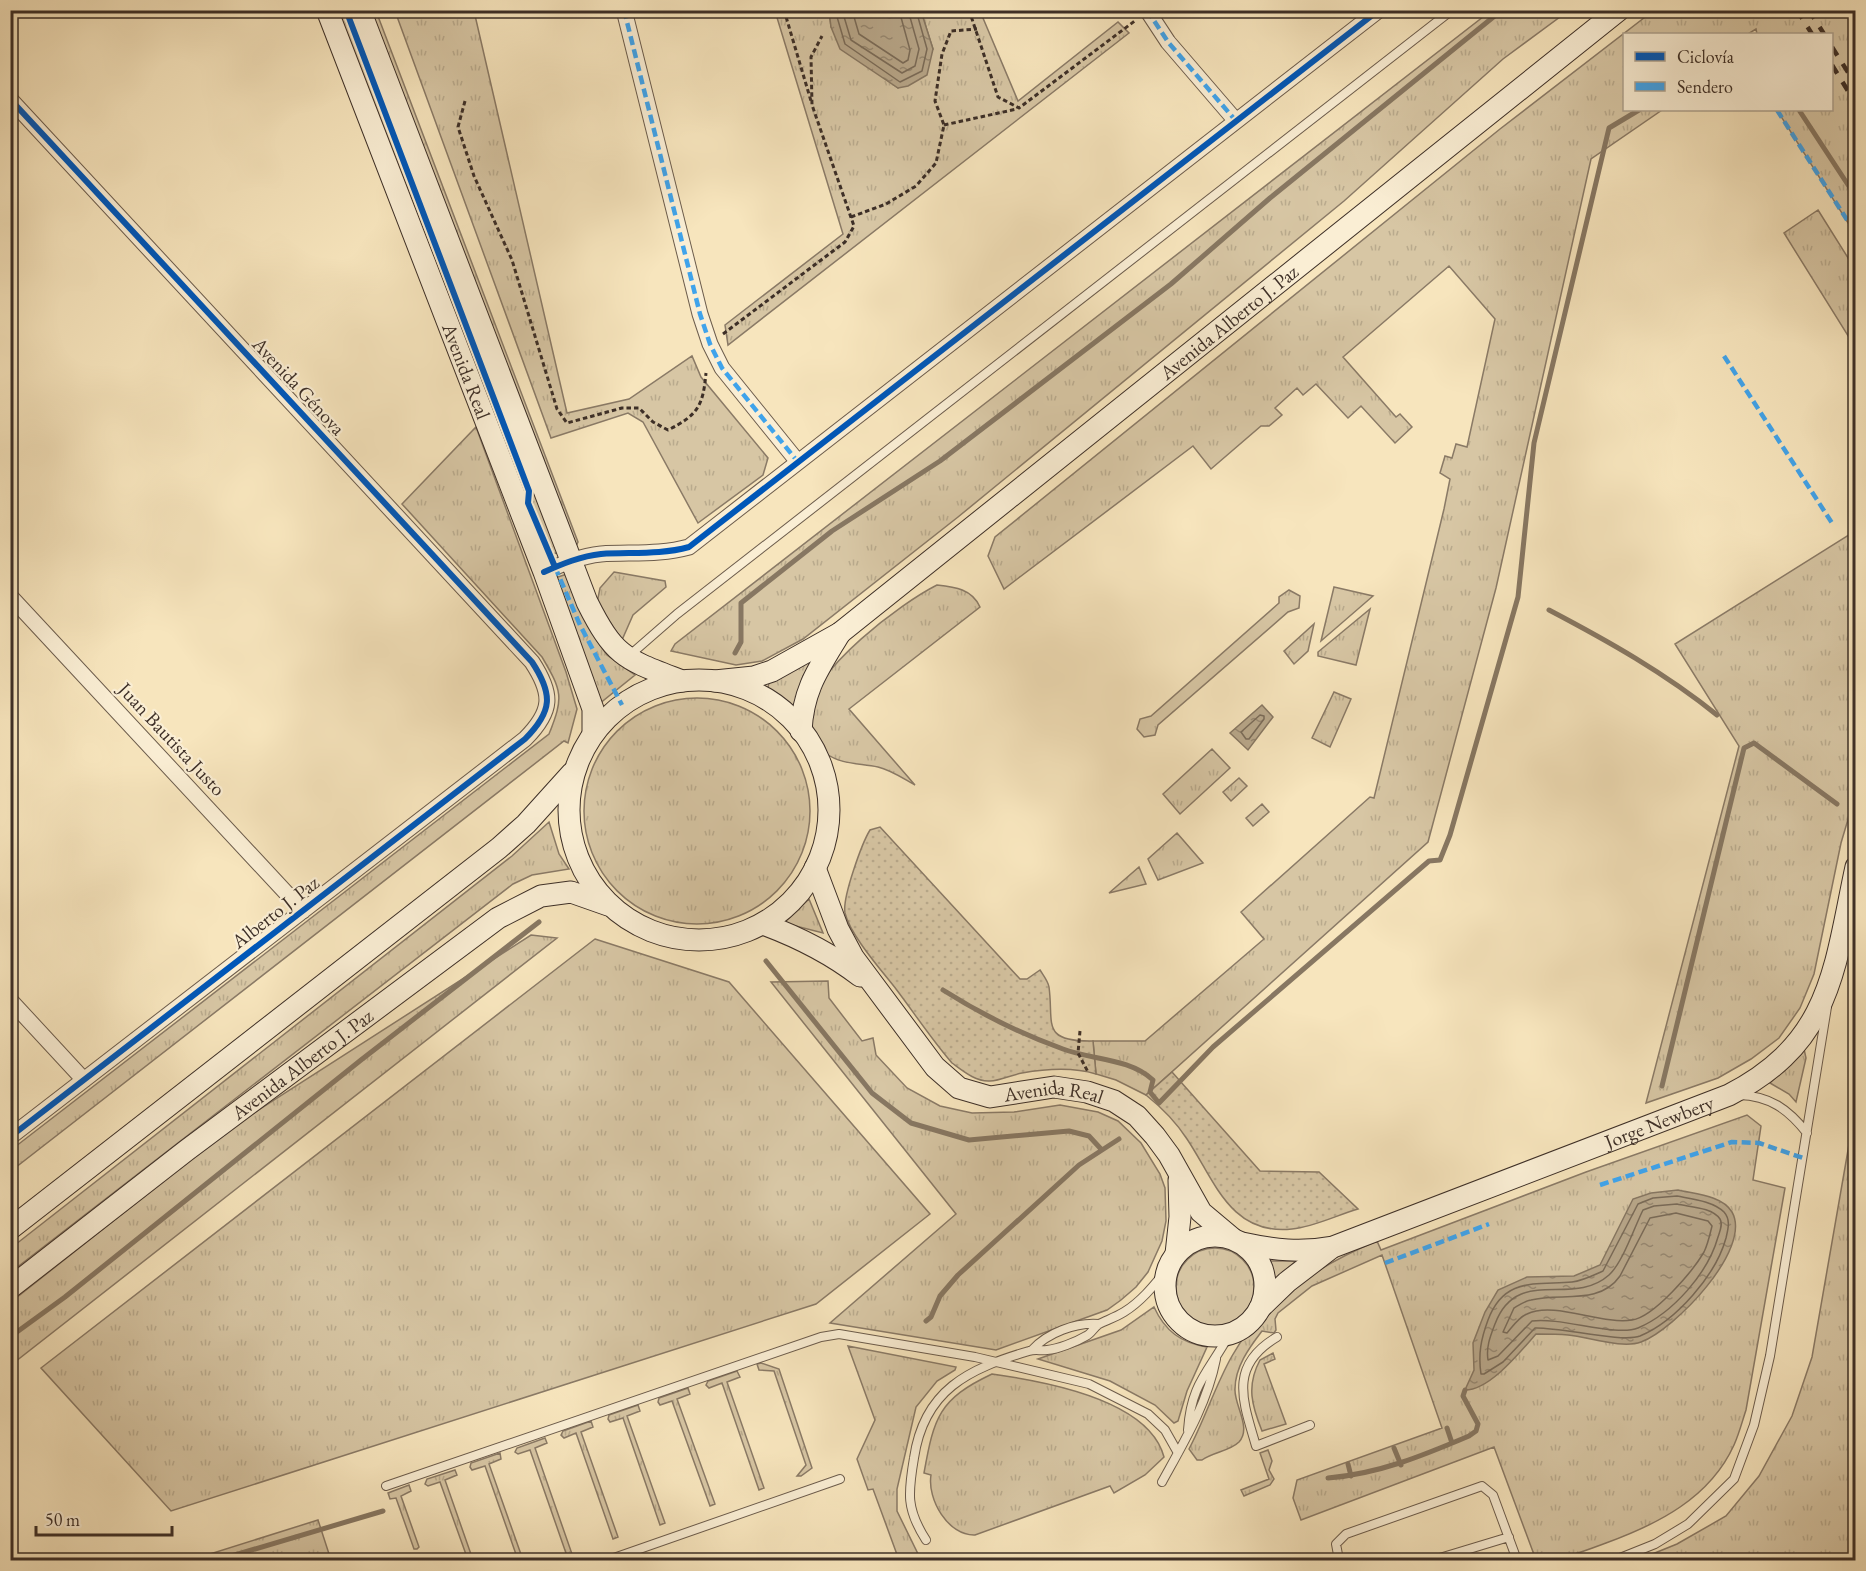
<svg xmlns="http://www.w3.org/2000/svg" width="1866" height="1571" viewBox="0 0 1866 1571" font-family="'EB Garamond',serif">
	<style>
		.grass { fill: url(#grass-tufts); stroke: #8a7a66; stroke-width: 1.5 }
		.park { fill: url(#park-dots); stroke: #8a7a66; stroke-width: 1.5 }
		.water { fill: url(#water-ripples); stroke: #877762; stroke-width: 1.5 }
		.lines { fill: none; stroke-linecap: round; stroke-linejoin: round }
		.shore { stroke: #7a6b58; stroke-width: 1.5 }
		.stream { stroke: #877762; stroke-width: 5 }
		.service-casing { stroke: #6c5c4c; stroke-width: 10 }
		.minor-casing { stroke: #6c5c4c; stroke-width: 17 }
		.secondary-casing { stroke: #3d2f27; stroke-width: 23 }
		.path { stroke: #3d2f27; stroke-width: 3; stroke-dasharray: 4.5 3; stroke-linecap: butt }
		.service { stroke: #faeed4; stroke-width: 8 }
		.minor { stroke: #faeed4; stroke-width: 15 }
		.secondary { stroke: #faeed4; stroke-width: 21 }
		.rail { stroke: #3d2f27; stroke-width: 4.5; stroke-dasharray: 10 10; stroke-linecap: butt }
		.quiet { stroke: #3fa3eb; stroke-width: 4.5; stroke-dasharray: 9 4.5; stroke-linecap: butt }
		.cycleway-casing { stroke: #faeed4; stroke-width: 10 }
		.cycleway { stroke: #0057b8; stroke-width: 6 }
		.labels { text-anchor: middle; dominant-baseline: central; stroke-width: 4.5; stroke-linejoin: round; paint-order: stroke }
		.street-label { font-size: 20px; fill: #3d2f27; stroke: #faeed4 }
	</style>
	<defs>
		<pattern id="grass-tufts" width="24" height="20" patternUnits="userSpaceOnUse" patternTransform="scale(1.5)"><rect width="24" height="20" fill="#d7c6a4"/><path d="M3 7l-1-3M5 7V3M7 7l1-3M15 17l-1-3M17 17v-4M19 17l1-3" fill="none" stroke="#b9aa8d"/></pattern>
		<pattern id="park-dots" width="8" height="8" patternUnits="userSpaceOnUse" patternTransform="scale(1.5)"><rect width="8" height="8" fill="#d7c6a4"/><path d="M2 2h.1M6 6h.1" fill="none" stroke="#b9aa8d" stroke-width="1.8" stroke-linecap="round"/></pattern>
		<pattern id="water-ripples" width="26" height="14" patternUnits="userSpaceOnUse" patternTransform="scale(1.5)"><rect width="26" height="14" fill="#b8a78a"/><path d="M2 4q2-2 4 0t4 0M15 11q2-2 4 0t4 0" fill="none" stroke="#978871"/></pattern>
	</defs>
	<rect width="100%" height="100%" fill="#f7e5bd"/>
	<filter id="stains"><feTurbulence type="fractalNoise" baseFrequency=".00333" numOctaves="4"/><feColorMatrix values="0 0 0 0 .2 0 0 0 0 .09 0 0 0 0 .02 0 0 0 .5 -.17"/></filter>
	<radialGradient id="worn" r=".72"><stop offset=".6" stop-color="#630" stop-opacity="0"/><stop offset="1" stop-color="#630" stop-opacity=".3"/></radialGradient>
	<path class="grass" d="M1492,10L1568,11L1503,59L1344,201L958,517L803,639L762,661L736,665L671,651L675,644Z
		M335,11H351L559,548L556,553L546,556Z
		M360,11H376L578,542L570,560Z
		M395,11H474L567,413L629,399L692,356L701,377L768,458L763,475L698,523L643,422L628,413L551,438Z
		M775,11H829L831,27L875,71L898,88L933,49L921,11H980L1018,101L1118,22L1129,33L728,345L725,325L843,234Z
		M1653,11H1855V234L1777,110H1832V34H1757L1756,29L1748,34H1624V110H1662L1591,159L1496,588L1428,842L1146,1095L1116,1080L1096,1074L1093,1041H1145L1264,939L1241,912L1370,797L1374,798L1444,509L1450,479L1440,473L1445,456L1452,458L1456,444L1467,447L1495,319L1449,266L1343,357L1396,417L1400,414L1412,427L1395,443L1361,406L1348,418L1316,384L1303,395L1297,388L1275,408L1282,415L1269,426H1261L1211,469L1193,446L1004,589L988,556L995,537L1500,129Z
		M1818,210L1855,269V347L1784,233Z
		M476,427L566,672L577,709L568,743L564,741L11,1171V1150L549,734C564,697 562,691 542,657L402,504Z
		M1855,531V796L1841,843L1814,974L1800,1008L1779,1038L1751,1059L1718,1078L1646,1103L1739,746L1675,644Z
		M614,572L665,581L666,587L633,615L622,640L597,603L600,588Z
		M570,573L597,641L607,655L635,675L599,704L552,579Z
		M937,585C955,587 972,589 980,607L849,709L915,785C904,779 891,770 878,767C859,763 842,765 825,753C819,749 814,737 813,730C812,724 809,717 809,712C813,669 901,603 937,585Z
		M1334,587L1373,596L1321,641Z
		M1289,590L1300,596L1299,608L1288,612L1158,725L1155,735L1144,737L1137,729L1140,719L1151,716L1279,603V597Z
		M1370,609L1356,665L1318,656V652Z
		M1314,624L1308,651L1294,664L1284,651Z
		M816,658L803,676L795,704L790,707L768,688L769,682Z
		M1334,692L1351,699L1330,747L1312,738Z
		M584 811a113 113 0 1 1 226 0a113 113 0 1 1-226 0Z
		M1212,749L1230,768L1180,814L1163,794Z
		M1239,778L1247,786L1231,801L1223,792Z
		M1262,804L1269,812L1253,826L1246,818Z
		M549,822L559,854L569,869L532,875L513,884L11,1272V1248L512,856Z
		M1177,833L1203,863L1158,880L1148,859Z
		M1139,867L1146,884L1109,893Z
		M809,899L823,933L784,923Z
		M531,935L557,938L11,1365V1302L229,1129Z
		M595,939L729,982L930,1214L816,1304L171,1511L41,1368Z
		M828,981L829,998L862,1041L873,1038L876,1055L907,1088L940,1106L972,1113L1014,1112L1060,1105L1098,1112L1118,1121L1141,1143L1160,1174L1165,1188L1166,1221L1162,1241L1148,1272L1136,1287L1121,1300L1107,1310L996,1350L830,1323L956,1214L771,982Z
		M1804,1049L1806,1058L1796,1102L1789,1094L1770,1083Z
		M1855,1110V1560H1643L1640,1559L1677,1544L1726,1516L1759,1476L1792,1416L1812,1357Z
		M1747,1115L1761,1126L1753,1180L1785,1188L1746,1410C1742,1422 1739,1434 1734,1445C1710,1498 1658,1524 1606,1543C1582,1552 1562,1560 1536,1560L1494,1447L1301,1520L1293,1498L1297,1480L1442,1428L1382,1255L1312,1286L1278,1313L1275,1319L1276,1330L1274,1333L1262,1331C1249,1348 1235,1367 1235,1389C1234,1405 1252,1428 1239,1442C1230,1451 1213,1452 1202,1460H1197L1189,1449C1205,1419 1215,1386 1232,1356C1263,1301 1319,1265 1377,1241L1381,1250L1586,1172Z
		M1176 1287a39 39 0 1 1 78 0a39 39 0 1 1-78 0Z
		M1263,1261H1296L1271,1283L1269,1267Z
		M1154,1307C1165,1331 1181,1343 1207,1347L1187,1391L1178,1421L1174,1423L1155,1405L1110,1381L1038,1359L1121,1330Z
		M848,1346L956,1367L955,1370L937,1381L916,1407L897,1489V1511L921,1560H899L873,1489L868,1490L857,1459L875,1420Z
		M1273,1353L1275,1359L1264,1364L1286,1424L1262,1431C1252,1406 1246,1386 1260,1360Z
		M761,1363L779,1369L812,1468L801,1476H797L806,1465L774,1371L759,1370L757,1364Z
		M737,1371L740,1377L727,1382L764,1488L759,1490L722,1383L709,1388L706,1385L708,1381Z
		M992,1374C1043,1381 1149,1399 1164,1457L1145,1475L1114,1493L1110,1486L975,1535C948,1536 927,1499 931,1475L924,1473C934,1417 939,1399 992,1374Z
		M688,1388L690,1394L677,1399L715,1504L710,1506L672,1401L660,1405L658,1402L659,1398Z
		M638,1405L640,1411L627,1416L665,1523L660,1525L623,1418L610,1422L608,1419L609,1415Z
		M591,1421L593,1427L581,1432L618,1537L613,1539L576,1433L564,1438L561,1435L563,1431Z
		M545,1438L547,1443L535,1448L572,1554L567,1556L530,1450L518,1454L515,1452L517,1448Z
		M1268,1450L1272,1461L1269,1470L1274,1479L1270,1485L1244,1496L1241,1490L1269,1479L1260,1453Z
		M500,1453L501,1459L489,1464L523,1560H518L485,1466L472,1470L470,1467L471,1463Z
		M455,1470L457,1475L445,1480L473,1560H468L440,1482L428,1486L425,1484L427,1479Z
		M409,1485L411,1491L401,1496L419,1547L417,1549H414L396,1498L390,1499L388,1493Z
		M318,1520L331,1560H191Z"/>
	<path class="park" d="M880,827L1020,979H1027L1040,970C1043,975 1048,981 1049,987C1054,1023 1040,1042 1093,1041L1096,1074C1073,1067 1045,1069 1022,1073C1011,1075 1000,1081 990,1081C976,1082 963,1071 952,1063C932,1040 915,1014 896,989C882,971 850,935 845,913C842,898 862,843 870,830Z
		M1172,1072L1260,1171L1319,1172L1358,1209C1337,1215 1314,1227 1292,1229C1230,1236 1214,1179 1187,1139C1176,1122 1161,1107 1146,1095Z"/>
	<path class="water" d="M829,11H921L933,49L927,75L908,86L898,88L840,49L831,27Z
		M1262,705L1273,717L1248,750L1230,733Z
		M1678,1190C1694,1194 1722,1195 1732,1212C1753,1249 1674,1330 1641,1342C1622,1349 1589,1337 1568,1335C1558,1334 1547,1334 1536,1334C1520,1352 1490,1390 1465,1390L1474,1370L1473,1343L1485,1312L1498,1290L1527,1277L1574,1276L1600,1265L1633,1199L1651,1193Z"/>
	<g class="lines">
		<path class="shore" d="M835,10L845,44L900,82L922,71L927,49L916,10
			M842,10L851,40L902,73L915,66L919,49L908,10
			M852,10L859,34L903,63L908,60L910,50L899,10
			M1260,715L1264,716V719L1249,739H1246L1241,732Z
			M1677,1196C1692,1199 1713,1201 1724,1212C1731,1220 1728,1229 1726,1238C1716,1275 1676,1321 1640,1336C1622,1343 1560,1327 1535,1328L1503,1362L1484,1374H1481C1478,1354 1481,1339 1488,1320C1504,1277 1535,1285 1572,1282C1582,1281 1594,1275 1603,1271L1638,1204L1653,1198Z
			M1677,1204C1689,1207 1712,1207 1720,1219C1723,1224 1720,1231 1718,1237C1708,1273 1673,1313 1638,1328C1616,1337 1561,1317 1532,1321L1498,1356L1488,1360C1486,1347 1490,1337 1495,1324C1517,1265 1572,1308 1609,1275C1623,1262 1634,1228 1643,1210L1654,1206Z
			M1676,1213L1708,1221L1712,1226C1710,1234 1708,1244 1704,1252C1693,1271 1654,1317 1632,1320C1602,1325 1554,1301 1527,1314C1519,1317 1513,1326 1507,1333L1503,1332L1514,1308C1519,1305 1525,1301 1531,1300C1560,1292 1599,1306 1620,1276L1650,1218Z"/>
		<path class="stream" d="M1799,110L1856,197
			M1549,610C1608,641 1665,673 1717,715
			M735,653L741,642V603L832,531L940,461L1171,284L1270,198L1502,10
			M766,961L872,1093L911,1123L969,1140L1069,1131L1089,1136L1101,1149
			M943,990C981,1014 1021,1034 1063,1049C1092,1060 1129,1058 1153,1080L1150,1092L1159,1103L1213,1047L1429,861L1440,860L1450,835L1518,597L1534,443L1609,128L1639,110
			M1662,1086L1744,748L1754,743L1837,804
			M926,1321L931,1317L940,1296L958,1275L1079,1165L1119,1139
			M10,1337L65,1297L361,1060L539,922
			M1447,1428L1452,1443
			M1394,1448L1401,1465
			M1348,1464L1351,1476
			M1328,1478C1378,1474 1422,1456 1469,1436L1476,1431L1478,1424L1463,1396L1465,1390
			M218,1560L383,1511"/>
		<g class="service-casing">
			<path id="service" d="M630,655L677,614L1452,10
				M1739,1095C1770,1096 1788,1109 1807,1133
				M1277,1337C1228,1366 1243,1401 1256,1446L1310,1425
				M1032,1350C1047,1333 1076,1322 1099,1324
				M1188,1430C1191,1384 1208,1373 1229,1335
				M1162,1482C1184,1442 1207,1404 1216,1359
				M386,1486L821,1337L839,1334L975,1357L1089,1384L1148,1414L1165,1430L1178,1453
				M926,1540C906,1509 908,1493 914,1458C924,1390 968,1369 1029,1351C1035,1349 1041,1351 1047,1350C1058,1349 1076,1342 1086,1336C1091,1334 1094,1327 1099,1324C1107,1320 1116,1317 1124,1312C1142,1301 1155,1284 1169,1267
				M608,1560L840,1479
				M1339,1560L1336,1544L1346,1534L1482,1486L1493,1495L1517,1560
				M1433,1560L1509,1537
				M1615,1560L1655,1544L1688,1524L1734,1479L1754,1425L1770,1356L1827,1007"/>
		</g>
		<g class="minor-casing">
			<path id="minor" d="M624,10L700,314L710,344L722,368L798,462
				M1147,10L1168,42L1236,121
				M10,99L532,662C553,694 553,711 525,739L10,1137
				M544,572C562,564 581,556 601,554C631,552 660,555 689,547L1379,10
				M10,596L303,911
				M10,1000L84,1080"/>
		</g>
		<g class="secondary-casing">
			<g id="secondary">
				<path id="s1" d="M327,10L544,572L593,709V733"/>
				<path d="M360,10L587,602C615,658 625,659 682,681"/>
				<circle cx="699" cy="810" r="130"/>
				<path id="s2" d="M715,681L754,677L772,671L840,633L1619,10"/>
				<path d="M801,731C803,689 819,668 840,633"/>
				<path id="s3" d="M815,868L838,929L853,957L935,1067L959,1088L990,1097L1054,1087L1087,1092L1114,1101L1137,1116L1155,1136L1169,1155L1201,1212L1232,1238"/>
				<path d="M763,924C798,937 829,952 860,976"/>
				<path d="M10,1229L499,848L526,824L572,773"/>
				<circle cx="1215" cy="1286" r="50"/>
				<path id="s4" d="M1242,1243C1274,1250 1301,1253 1333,1247L1729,1095C1832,1042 1834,969 1856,867"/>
				<path d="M1176,1254L1180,1217L1179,1180"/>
				<path id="s5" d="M10,1288L187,1150L498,918L541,896L571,892L608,905"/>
				<path d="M1260,1308L1287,1282L1330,1249"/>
			</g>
		</g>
		<path class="path" d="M784,10L811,101
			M969,10L998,97L1019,108L1136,20
			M465,101L458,127L474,176L512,260L557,409L567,423L622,408H639L653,422L668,430C698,415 703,406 706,373
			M944,125L1017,109
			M851,217L886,204L916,186L936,163L944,125L935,101L942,54L951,31L977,29
			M723,334L845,242L854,226L812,105L811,57L822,36
			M1080,1031L1078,1053L1088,1072"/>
		<use href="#service" class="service"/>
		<use href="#minor" class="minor"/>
		<use href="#secondary" class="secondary"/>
		<path class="rail" d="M1797,10L1812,34
			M1809,10L1824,34
			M1832,47L1856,85
			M1832,65L1856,104"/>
		<path class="quiet" d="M624,10L700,314L710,344L722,368L798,462
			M1147,10L1168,42L1236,121
			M1777,110L1856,234
			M1724,356L1832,523
			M555,567L580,625L622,705
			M1600,1185L1732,1142L1759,1143L1803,1158
			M1385,1263L1489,1224"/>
		<g class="cycleway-casing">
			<path id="cycleway" d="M346,10L529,491L528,503L555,567
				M10,99L532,662C553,694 553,711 525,739L10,1137
				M544,572C562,564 581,556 601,554C631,552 660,555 689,547L1379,10"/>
		</g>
		<use href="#cycleway" class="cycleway"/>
	</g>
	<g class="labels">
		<g class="street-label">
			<text stroke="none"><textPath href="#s2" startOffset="634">Avenida Alberto J. Paz</textPath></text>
			<text stroke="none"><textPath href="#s1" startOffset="387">Avenida Real</textPath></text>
			<text transform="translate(299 386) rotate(47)">Avenida Génova</text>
			<text transform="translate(172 739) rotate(47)">Juan Bautista Justo</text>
			<text transform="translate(275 912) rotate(-38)">Alberto J. Paz</text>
			<text stroke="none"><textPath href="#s5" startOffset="368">Avenida Alberto J. Paz</textPath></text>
			<text stroke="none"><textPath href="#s3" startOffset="363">Avenida Real</textPath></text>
			<text stroke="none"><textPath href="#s4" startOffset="441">Jorge Newbery</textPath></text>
		</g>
	</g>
	<rect width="1866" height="1571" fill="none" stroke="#f7e5bd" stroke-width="36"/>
	<rect x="12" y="12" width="1842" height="1547" fill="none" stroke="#3d2f27" stroke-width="3"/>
	<rect x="18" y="18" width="1830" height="1535" fill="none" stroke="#3d2f27" stroke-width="1.5"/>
	<rect x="1623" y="33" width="210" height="78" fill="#faeed4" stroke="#aea28f" stroke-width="1.5"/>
	<rect x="1635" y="52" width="30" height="9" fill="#0057b8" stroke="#aea28f" stroke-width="1.5"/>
	<text x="1677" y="63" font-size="18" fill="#3d2f27">Ciclovía</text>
	<rect x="1635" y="82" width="30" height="9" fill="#3fa3eb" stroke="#aea28f" stroke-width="1.5"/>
	<text x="1677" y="93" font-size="18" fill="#3d2f27">Sendero</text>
	<path d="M36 1526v9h136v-9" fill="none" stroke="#3d2f27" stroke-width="3"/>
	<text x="45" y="1526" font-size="18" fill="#3d2f27" stroke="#faeed4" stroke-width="4.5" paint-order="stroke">50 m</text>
	<rect width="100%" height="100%" filter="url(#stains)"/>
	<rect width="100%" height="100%" fill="url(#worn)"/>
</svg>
